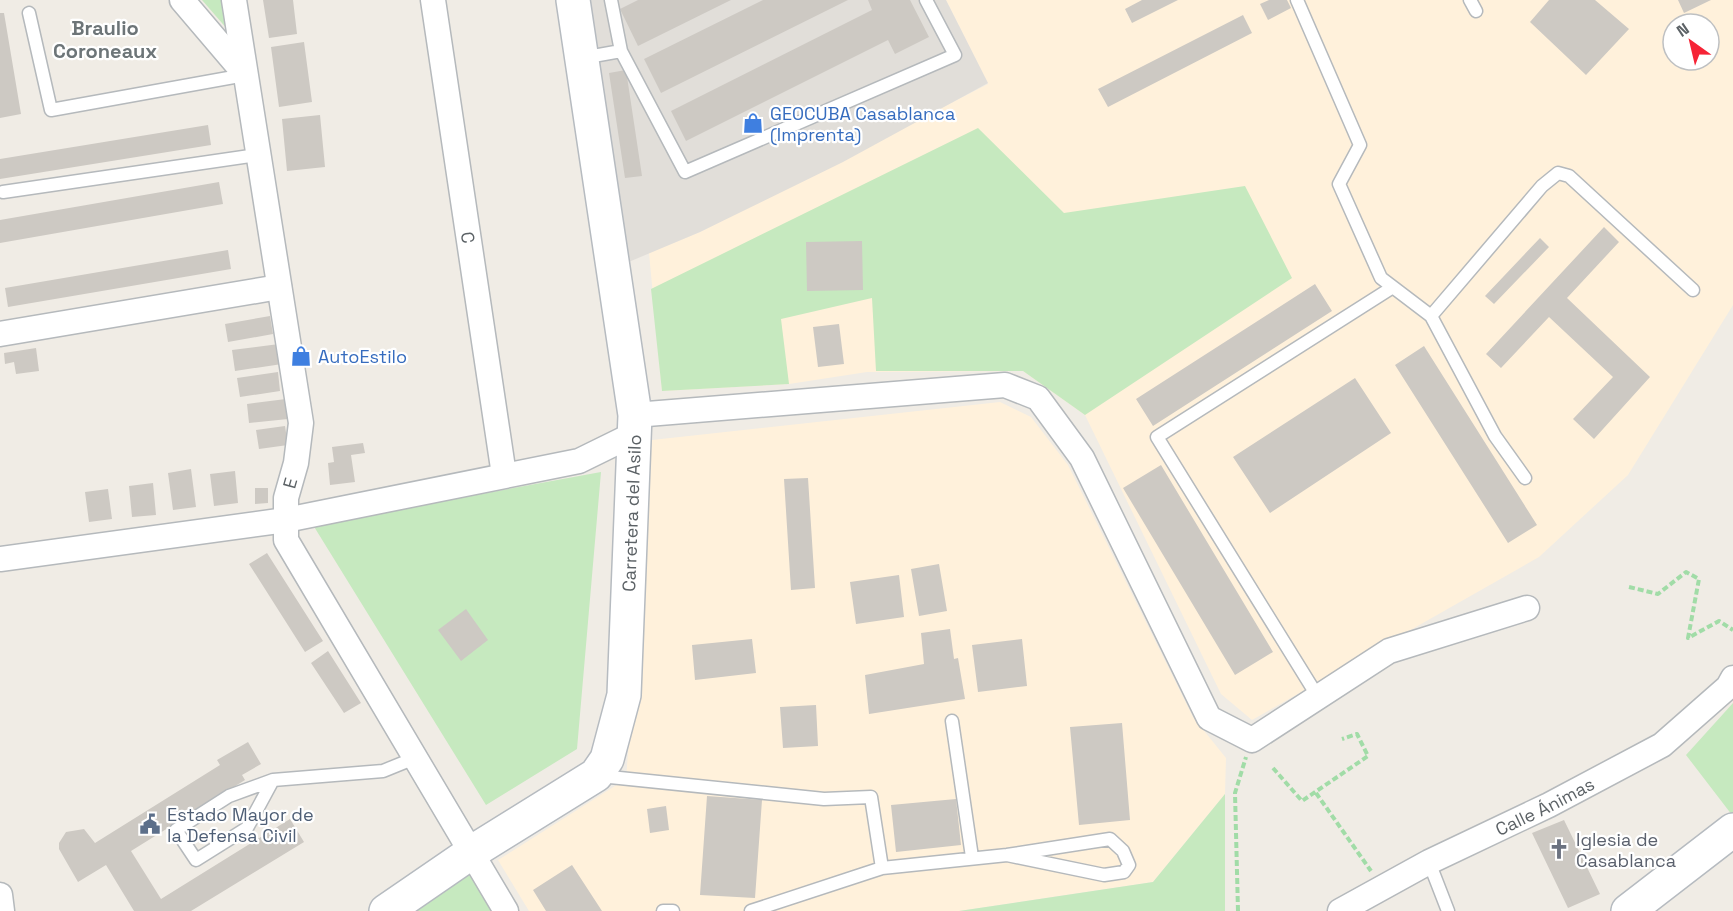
<svg xmlns="http://www.w3.org/2000/svg" width="1733" height="911" viewBox="0 0 1733 911" font-family="'Space Grotesk',sans-serif">
	<style>
		.commercial { fill: #fff1db; fill-rule: evenodd }
		.industrial { fill: #e1ded9 }
		.green { fill: #c6e9bf }
		.building { fill: #cdc9c3 }
		.lines { fill: none; stroke-linecap: round; stroke-linejoin: round }
		.lane-casing { stroke: #b5b9bc; stroke-width: 15 }
		.street-casing { stroke: #b5b9bc; stroke-width: 27 }
		.secondary-casing { stroke: #b6bbc0; stroke-width: 36 }
		.path { stroke: #a1dca7; stroke-width: 4; stroke-dasharray: 6 3; stroke-linecap: butt }
		.lane { stroke: #fff; stroke-width: 12 }
		.street { stroke: #fff; stroke-width: 24 }
		.secondary { stroke: #fff; stroke-width: 33 }
		.labels { text-anchor: middle; dominant-baseline: central; stroke-width: 4.5; stroke-linejoin: round; paint-order: stroke }
		.shop-label { font-size: 18px; fill: #366cbe; stroke: #fff; text-anchor: start }
		.street-label { font-size: 18px; fill: #5c6266; stroke: #fff }
		.service-label { font-size: 18px; fill: #4e5e75; stroke: #fff; text-anchor: start }
		.worship-label { font-size: 18px; fill: #5b616d; stroke: #fff; text-anchor: start }
		.neighbourhood-label { font-size: 20px; font-weight: bold; fill: #6d7578; stroke: #fff }
	</style>
	<rect width="100%" height="100%" fill="#f0ece5"/>
	<path class="commercial" d="M946,0H1733V305L1628,475L1539,557L1252,720L1221,694L1085,415L1023,371L867,372L789,384L662,391L649,253L700,232L988,84ZM1673,24H1709V60H1673Z
		M1000,402L1031,417L1068,465L1193,717L1226,758L1225,794L1153,882L959,911H529L498,860L626,779L652,440Z"/>
	<path class="industrial" d="M573,0H946L988,83L843,162L700,232L612,269Z"/>
	<path class="green" d="M202,0H223L228,30Z
		M978,128L1064,213L1245,186L1292,278L1085,415L1023,371H876L872,298L781,319L789,384L662,391L651,289Z
		M601,472L577,749L486,805L313,525Z
		M1733,703V814L1732,815L1686,755Z
		M1225,794V911H959L1153,882Z
		M469,869L494,911H405Z"/>
	<path class="building" d="M263,0H293L297,34L269,38Z
		M638,0H731L638,46L620,9Z
		M763,0H848L661,93L644,59Z
		M868,0H910L929,37L895,54L888,40L686,141L671,111L872,10Z
		M1142,0H1178L1132,23L1125,9Z
		M1269,0H1287L1291,8L1268,20L1260,4Z
		M1549,0H1595L1629,29L1586,75L1530,22Z
		M1678,0H1711L1684,13Z
		M0,13H4L21,114L0,118Z
		M1243,15L1252,33L1108,107L1098,89Z
		M304,42L312,102L279,107L271,47Z
		M626,70L642,176L625,178L609,73Z
		M320,115L325,167L287,171L282,119Z
		M208,125L211,145L0,179V159Z
		M219,182L223,204L0,243V220Z
		M1604,227L1619,242L1567,298L1650,377L1594,439L1573,419L1613,377L1549,317L1501,368L1486,354Z
		M1540,238L1549,247L1494,304L1485,296Z
		M862,241L863,290L807,291L806,242Z
		M228,250L231,269L8,307L5,288Z
		M1315,284L1332,311L1153,426L1136,399Z
		M270,316L273,334L228,342L225,324Z
		M839,324L844,364L818,367L813,327Z
		M279,344L282,364L235,371L232,350Z
		M1424,346L1537,525L1508,543L1395,365Z
		M36,348L39,371L16,374L14,362L5,364L4,353Z
		M278,372L280,391L240,397L237,378Z
		M1355,378L1391,433L1270,513L1233,457Z
		M286,399L288,419L249,423L247,404Z
		M285,426L288,445L259,449L256,430Z
		M363,443L365,453L351,455L355,482L330,485L328,463L334,462L332,447Z
		M1161,465L1273,652L1235,675L1123,488Z
		M191,469L196,507L173,510L168,473Z
		M235,471L238,503L214,506L210,474Z
		M808,478L815,588L791,590L784,479Z
		M153,483L156,515L132,517L129,486Z
		M255,488H268V503L255,504Z
		M108,489L112,519L89,522L85,492Z
		M267,553L323,641L305,652L249,564Z
		M939,564L947,611L919,616L911,569Z
		M899,575L904,617L856,624L850,582Z
		M466,609L488,640L461,661L438,630Z
		M950,629L954,659L958,658L965,699L869,714L865,675L924,664L921,633Z
		M752,639L756,673L695,680L692,645Z
		M1022,639L1027,686L978,692L972,645Z
		M328,651L361,703L344,713L311,663Z
		M816,705L818,746L783,748L780,707Z
		M1122,723L1130,820L1079,825L1070,727Z
		M248,742L261,764L242,775L245,780L131,851L161,899L290,819L304,842L191,911H134L106,865L78,882L59,849V843L66,832L84,829L95,843L220,765L217,760Z
		M707,796L762,800L755,898L700,895Z
		M956,799L961,845L896,852L891,805Z
		M666,806L669,830L650,833L647,809Z
		M1564,820L1600,894L1568,908L1532,833Z
		M572,865L602,911H546L533,890Z"/>
	<g class="lines">
		<g class="lane-casing">
			<path id="lane" d="M611,0L621,51L685,172L955,55L926,0
				M1297,0L1360,145L1339,184L1381,278L1431,316L1495,436L1525,478
				M1470,0L1476,11
				M29,13L51,110L245,75
				M582,58L621,51
				M3,192L257,155
				M1431,316L1542,186L1558,173L1569,176L1693,290
				M1318,697L1157,437L1393,287
				M952,721L972,857
				M600,776L824,799L871,797L882,868
				M273,780L247,828L196,860L176,830L229,796L273,780L383,771L415,758
				M1429,862L1448,911
				M663,911H673
				M751,911L882,868L1007,855L1110,839L1123,851L1129,865L1124,872L1104,875L1007,855"/>
		</g>
		<g class="street-casing">
			<g id="street">
				<path d="M182,0L245,74"/>
				<path d="M234,0L301,423L296,463L286,498V540L506,911"/>
				<path id="s1" d="M433,0L504,475"/>
				<path d="M0,334L279,287"/>
				<path d="M635,415L1005,385L1038,398L1082,458L1209,718L1252,740L1389,651L1527,608"/>
				<path d="M0,559L286,520L579,461L634,434"/>
				<path d="M0,895L2,911"/>
				<path id="s2" d="M1340,911L1429,862L1549,805L1662,745L1728,687L1733,678"/>
			</g>
		</g>
		<g class="secondary-casing">
			<g id="secondary">
				<path id="s3" d="M386,911L472,852L596,775L607,759L624,695L635,415L573,0"/>
				<path d="M1628,911L1733,830"/>
			</g>
		</g>
		<path class="path" d="M1629,587L1658,594L1686,572L1699,579L1688,638L1719,621L1733,630
			M1273,768L1302,801L1368,756L1357,734L1342,739
			M1316,793L1371,871
			M1238,911L1235,793L1246,757"/>
		<use href="#lane" class="lane"/>
		<use href="#street" class="street"/>
		<use href="#secondary" class="secondary"/>
	</g>
	<defs>
		<g id="shop-bare" transform="scale(1.62)"><path d="M-5-2.5h2.3a2.7 3.5 0 0 1 5.4 0H5L5.5 6h-11ZM-1.5-2.5h3a1.5 2.3 0 0 0-3 0Z" fill="#3f7fe0" stroke="#fff" stroke-width="2.5" paint-order="stroke"/></g>
		<g id="civic-bare" transform="scale(1.62)"><path d="M-.6-6.5H3V-4.5H.6V-3L4-1V1h2V6H-6V1h2V-1L-.6-3ZM-1.2 2.5V6h2.4V2.5Z" fill="#5c6f8a" stroke="#fff" stroke-width="2.5" paint-order="stroke"/></g>
		<g id="church-bare" transform="scale(1.62)"><path d="M-1.2-6h2.4v3.5h3.3v2.4h-3.3V6h-2.4V-.1h-3.3v-2.4h3.3Z" fill="#6b7280" stroke="#fff" stroke-width="2.5" paint-order="stroke"/></g>
	</defs>
	<g fill-rule="evenodd">
		<use href="#shop-bare" x="753" y="123"/>
		<use href="#shop-bare" x="301" y="356"/>
		<use href="#civic-bare" x="150" y="824"/>
		<use href="#church-bare" x="1559" y="849"/>
	</g>
	<g class="labels">
		<g class="shop-label">
			<text x="770" y="113">GEOCUBA Casablanca<tspan x="770" dy="21">(Imprenta)</tspan></text>
			<text x="318" y="356">AutoEstilo</text>
		</g>
		<g class="street-label">
			<text stroke="none"><textPath href="#s1" startOffset="240">C</textPath></text>
			<text transform="translate(290 483) rotate(-74)">E</text>
			<text stroke="none"><textPath href="#s3" startOffset="518">Carretera del Asilo</textPath></text>
			<text stroke="none"><textPath href="#s2" startOffset="230">Calle Ánimas</textPath></text>
		</g>
		<g class="service-label">
			<text x="167" y="814">Estado Mayor de<tspan x="167" dy="21">la Defensa Civil</tspan></text>
		</g>
		<g class="worship-label">
			<text x="1576" y="839">Iglesia de<tspan x="1576" dy="21">Casablanca</tspan></text>
		</g>
		<g class="neighbourhood-label">
			<text x="105" y="28">Braulio<tspan x="105" dy="23">Coroneaux</tspan></text>
		</g>
	</g>
	<g transform="translate(1691 42) rotate(326)"><circle r="28" fill="#ffffff" stroke="#bec0c2" stroke-width="1.5"/>
	<path d="M0-4.5L10 22L0 15L-10 22Z" fill="#f62436"/>
	<text y="-9" font-size="16" font-weight="bold" text-anchor="middle" fill="#5c6266">N</text>
	</g>
</svg>
